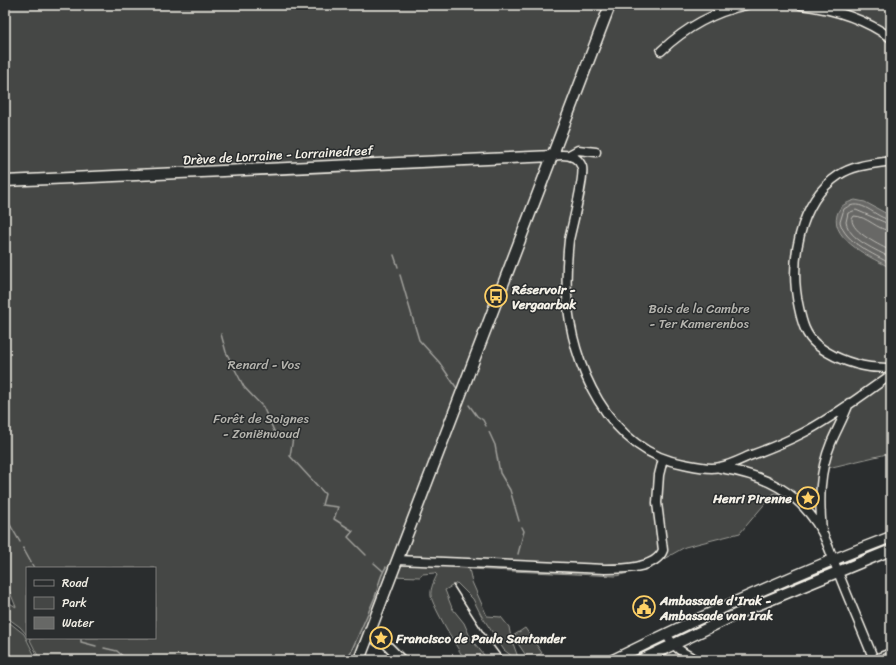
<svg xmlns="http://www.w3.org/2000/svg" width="896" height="665" viewBox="0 0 896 665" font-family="Sriracha,sans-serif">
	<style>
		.green { fill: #444645; stroke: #9c9c96 }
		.water { fill: #676866; stroke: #9f9f9a }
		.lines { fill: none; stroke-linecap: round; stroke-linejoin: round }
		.shore { stroke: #bcbab4; stroke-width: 1 }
		.stream { stroke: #9f9f9a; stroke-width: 1.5 }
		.minor-casing { stroke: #f4f1e8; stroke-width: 11 }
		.major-casing { stroke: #f4f1e8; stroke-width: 13 }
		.minor { stroke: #2a2d2e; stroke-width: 8 }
		.major { stroke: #2a2d2e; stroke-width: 10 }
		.tram { stroke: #f4f1e8; stroke-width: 1 }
		.rail { stroke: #f4f1e8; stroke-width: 1.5 }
		.labels { text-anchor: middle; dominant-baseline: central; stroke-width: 3; stroke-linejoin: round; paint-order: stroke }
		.street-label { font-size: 13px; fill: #f4f1e8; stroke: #2a2d2e }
		.poi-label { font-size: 13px; font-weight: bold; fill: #f4f1e8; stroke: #2a2d2e; text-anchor: start }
		.park-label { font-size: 13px; fill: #b6b5af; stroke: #2a2d2e }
	</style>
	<rect width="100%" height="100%" fill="#2a2d2e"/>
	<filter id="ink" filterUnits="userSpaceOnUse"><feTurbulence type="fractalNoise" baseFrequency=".025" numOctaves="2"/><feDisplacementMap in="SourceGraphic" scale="8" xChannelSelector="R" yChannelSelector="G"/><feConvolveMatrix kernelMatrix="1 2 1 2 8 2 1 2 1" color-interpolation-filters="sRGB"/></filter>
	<g filter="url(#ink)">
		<path class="green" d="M5,5H891V453L828,468L816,492L792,502L783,494L774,493L740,533L685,547L648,568L616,576L469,569L472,582L487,616L501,617L509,627L511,638L519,660H517L504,650L481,615L473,599L457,583L445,590L452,608L464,623L471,639L488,660H465C459,651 432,605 431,596C430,589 434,581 437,575L435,573L422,574L420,577L391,576L359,660H40L29,638H155V568H27V635L20,627L5,616V600L16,607L5,580Z
			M5,619L24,634L37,660H5Z
			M525,628L542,653L529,660L513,636Z"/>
		<path class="water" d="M855,200L865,202L891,216V268C874,259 830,240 837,215C840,205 846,203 855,200Z"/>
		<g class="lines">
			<path class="shore" d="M891,220C874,218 862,196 844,209L840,222C845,243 874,254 891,264
				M891,225L856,210L848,213L846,222C849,240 877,250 891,258
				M891,231C877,230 867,216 854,216L852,219C851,232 881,246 891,251"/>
			<path class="stream" d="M394,255L398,267
				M400,275L419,340L439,362L458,390
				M221,334L226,352L244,387L263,407L275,433L293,438L290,456L325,494L322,505L338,507L334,519L353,531L348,537L366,555
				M469,405L477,416L483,420L486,426
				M489,432L495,445L500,473L510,490L519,521
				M5,516L20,542
				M23,548L34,568
				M518,554L524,531L522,527
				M374,563L383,571
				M81,638V642L96,646
				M104,648L117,651L127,660
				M222,660L227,656L229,660
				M257,660H261
				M347,660C357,639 366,618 375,597C379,586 379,577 386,567"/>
			<g class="minor-casing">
				<path id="minor" d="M801,5C833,9 865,19 891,38
					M661,51C685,28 714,12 746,5
					M569,155L578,150L596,152
					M553,156C564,154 577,154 582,167C585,177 572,226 569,240C567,258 566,277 567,296C571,364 608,451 684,464C694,466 710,470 720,467C730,465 740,460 749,456C768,449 786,442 803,433C834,417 863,394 891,375
					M891,161C873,164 854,165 839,175C798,202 789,264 799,308C802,322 805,335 817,345C832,357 851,364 870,367C877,368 884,367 891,369
					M720,468C764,475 799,491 822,532C829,546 834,563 840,577C851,605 863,632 874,660
					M822,531C819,500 819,472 831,443C837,429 844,417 849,403
					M397,560L605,569C621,569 656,569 663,550L657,503L659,475L663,459
					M375.5 638a4.5 4.5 0 1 1 9 0a4.5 4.5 0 1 1-9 0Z
					M666,634C674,648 683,653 697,660
					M384,642L402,660
					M873,660L891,653"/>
			</g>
			<g class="major-casing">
				<path id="major" d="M5,181L553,156
					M359,660L610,5
					M613,660C704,615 796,573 891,537
					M641,660L750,608L891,550"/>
			</g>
			<use href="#minor" class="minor"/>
			<use href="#major" class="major"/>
			<path class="tram" d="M869,660L891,651"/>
			<path class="rail" d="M453,585L483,632L504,660"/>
		</g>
	</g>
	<defs>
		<g id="bus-ring" transform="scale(1.15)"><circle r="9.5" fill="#2a2d2e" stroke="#ffd166" stroke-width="1.5"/><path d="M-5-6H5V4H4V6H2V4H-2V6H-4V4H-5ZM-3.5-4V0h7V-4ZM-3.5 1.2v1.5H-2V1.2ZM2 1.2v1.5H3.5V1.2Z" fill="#ffd166"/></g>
		<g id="sight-ring" transform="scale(1.15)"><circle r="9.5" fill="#2a2d2e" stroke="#ffd166" stroke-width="1.5"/><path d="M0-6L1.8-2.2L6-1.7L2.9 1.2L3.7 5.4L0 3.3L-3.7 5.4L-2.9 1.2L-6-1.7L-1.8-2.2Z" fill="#ffd166"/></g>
		<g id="civic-ring" transform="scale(1.15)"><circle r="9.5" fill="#2a2d2e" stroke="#ffd166" stroke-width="1.5"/><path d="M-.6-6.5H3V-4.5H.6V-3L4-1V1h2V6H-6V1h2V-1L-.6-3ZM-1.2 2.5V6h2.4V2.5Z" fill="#ffd166"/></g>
	</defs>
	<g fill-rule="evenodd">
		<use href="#bus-ring" x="496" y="296"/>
		<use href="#sight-ring" x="808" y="498"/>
		<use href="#civic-ring" x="644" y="607"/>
		<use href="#sight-ring" x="381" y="638"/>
	</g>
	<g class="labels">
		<g class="street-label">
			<text transform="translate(278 155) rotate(-3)">Drève de Lorraine - Lorrainedreef</text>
		</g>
		<g class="poi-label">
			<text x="512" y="289">Réservoir -<tspan x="512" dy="15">Vergaarbak</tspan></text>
			<text x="792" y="498" text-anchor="end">Henri Pirenne</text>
			<text x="660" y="600">Ambassade d'Irak -<tspan x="660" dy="15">Ambassade van Irak</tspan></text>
			<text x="396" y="638">Francisco de Paula Santander</text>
		</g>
		<g class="park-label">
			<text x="699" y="308">Bois de la Cambre<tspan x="699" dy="15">- Ter Kamerenbos</tspan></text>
			<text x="264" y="364">Renard - Vos</text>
			<text x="261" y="418">Forêt de Soignes<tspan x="261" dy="15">- Zoniënwoud</tspan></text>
		</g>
	</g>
	<rect width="896" height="665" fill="none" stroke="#2a2d2e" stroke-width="20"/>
	<rect x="10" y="10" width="876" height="645" fill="none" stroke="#f4f1e8" stroke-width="1.5" filter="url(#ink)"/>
	<rect x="26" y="567" width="130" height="72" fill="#2a2d2e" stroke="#7b7b78"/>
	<rect x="34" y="580" width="20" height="6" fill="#2a2d2e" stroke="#7b7b78"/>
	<text x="62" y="587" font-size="12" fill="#f4f1e8">Road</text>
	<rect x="34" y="597" width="20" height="12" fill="#444645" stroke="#7b7b78"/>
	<text x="62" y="607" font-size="12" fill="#f4f1e8">Park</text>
	<rect x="34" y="617" width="20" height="12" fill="#676866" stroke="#7b7b78"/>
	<text x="62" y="627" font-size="12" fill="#f4f1e8">Water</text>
</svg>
